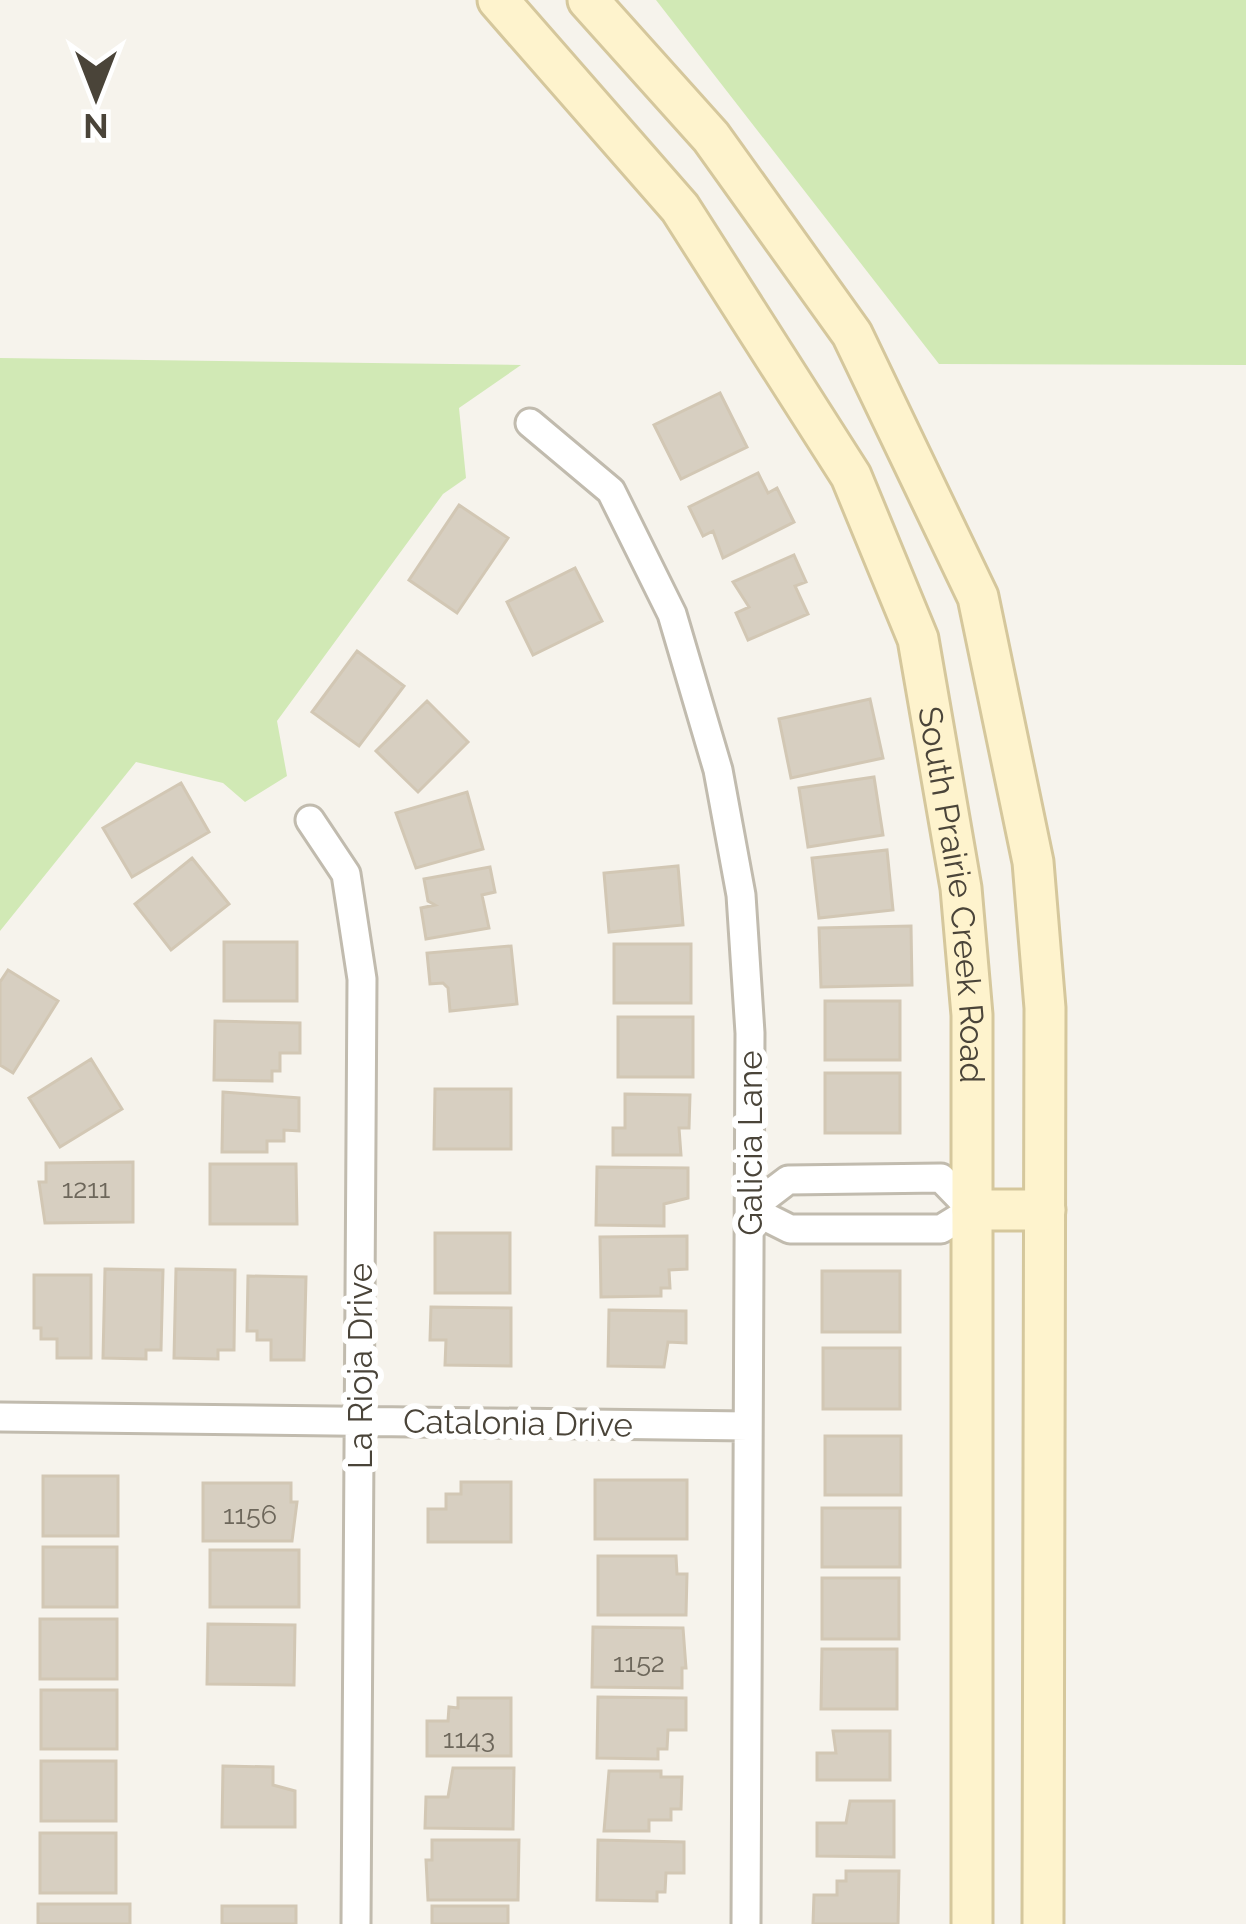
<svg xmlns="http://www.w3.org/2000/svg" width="1246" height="1924" viewBox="0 0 1246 1924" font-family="Raleway,sans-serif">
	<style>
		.green { fill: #d1e9b5 }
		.building { fill: #d7cfc1; stroke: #d2c7b4; stroke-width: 3 }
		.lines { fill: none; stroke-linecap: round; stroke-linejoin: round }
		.street-casing { stroke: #c1bbae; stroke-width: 33 }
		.secondary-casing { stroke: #d5c79c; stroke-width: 45 }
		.street { stroke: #fff; stroke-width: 27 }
		.secondary { stroke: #fef3cd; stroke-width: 39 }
		.labels { text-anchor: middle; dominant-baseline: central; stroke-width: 12; stroke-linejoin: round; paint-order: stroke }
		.number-label { font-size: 27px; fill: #6d675b }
		.street-label { font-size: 33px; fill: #4a4439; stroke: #fff }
	</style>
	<rect width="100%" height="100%" fill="#f6f3ec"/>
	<path class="green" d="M656,0H1246V365L939,364Z
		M0,358L521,365L459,408L466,478L443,494L277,721L287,776L245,802L223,783L136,762L0,931Z"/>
	<path class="building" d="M720,393L747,447L681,479L654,425Z
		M758,473L768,493L777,488L794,522L723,558L713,531L703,536L689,507Z
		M459,505L508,538L457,613L409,580Z
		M794,555L806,582L795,586L808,614L748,640L736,613L749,607L733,582Z
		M575,568L602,621L533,655L507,602Z
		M357,651L404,686L359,746L312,712Z
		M870,699L883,758L791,778L779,719Z
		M427,701L468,742L418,792L376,751Z
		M874,777L883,835L808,847L799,788Z
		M181,783L209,832L132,877L103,828Z
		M467,792L483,849L416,868L396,813Z
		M887,850L893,910L819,918L812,858Z
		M192,858L229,904L171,950L135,904Z
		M678,866L683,925L609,932L604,873Z
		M490,867L495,892L482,895L489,928L426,939L421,908L435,905L428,901L424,879Z
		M911,926L912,985L821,987L819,928Z
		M224,942H297V1001H224Z
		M614,944H691V1003H614Z
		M511,946L517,1004L450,1011L448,988L443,983L430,984L427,953Z
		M8,970L58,1001L13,1073L0,1065V982Z
		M825,1001H900V1060H825Z
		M618,1017H693V1077H618Z
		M215,1021L300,1023V1053H280V1071H272V1081L214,1080Z
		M91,1059L122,1109L60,1147L29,1098Z
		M825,1073H900V1133H825Z
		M435,1089H511V1149H434Z
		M223,1092L299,1098V1131L284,1130V1141H267V1152H222Z
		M625,1094L690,1095L689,1128H679L681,1155H613V1128H625Z
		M133,1162V1222L45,1223L39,1182H46V1163Z
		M210,1164H296L297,1224H210Z
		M597,1167L688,1168V1198L664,1204V1226L596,1225Z
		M435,1233H510V1293H435Z
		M687,1236V1269L669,1270L670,1288H661V1296L601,1297L600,1237Z
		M105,1269L163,1270L161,1350H146V1359L103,1358Z
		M176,1269L235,1270L234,1350H218V1359L174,1358Z
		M822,1271H900V1332H822Z
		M34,1275H91V1358H57V1339H41V1328H34Z
		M248,1276L306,1277L304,1360H271V1340H257V1331H247Z
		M431,1307L511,1308V1366L445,1365L446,1340H430Z
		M609,1310L686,1311V1343L668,1342L664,1367L608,1366Z
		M823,1348H900V1409H823Z
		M825,1436H901V1495H825Z
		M43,1476H118V1536H43Z
		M595,1480H687V1539H595Z
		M461,1482H511V1542H428V1509H446V1494H461Z
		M203,1483H291V1502H297L292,1541H203Z
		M822,1508H900V1567H822Z
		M43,1547H117V1607H43Z
		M210,1550H299V1607H210Z
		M598,1556H676L677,1574H687L686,1615H598Z
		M822,1578H899V1639H822Z
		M40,1619H117V1679H40Z
		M208,1624L295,1625L294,1685L207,1684Z
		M593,1627L683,1628L686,1668H682V1688L592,1687Z
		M822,1649H897V1709H821Z
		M41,1690H117V1749H41Z
		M598,1697L686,1698V1730H668L667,1749H658V1759L597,1758Z
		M458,1698H511V1756H427V1721H448L449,1707L458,1708Z
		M833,1731H890V1780H817V1753H836Z
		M41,1761H116V1821H41Z
		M223,1766L273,1767V1785L295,1791V1827H222Z
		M453,1768H514L513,1829L425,1828L426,1797H448Z
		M609,1771H661V1777H682L681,1809H671V1820H649V1831H604Z
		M850,1801H894V1857L817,1856V1823H846Z
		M40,1833H116V1893H40Z
		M432,1840H519L518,1900H428L426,1860H432Z
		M598,1840L684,1842V1873H666L665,1892H657V1901L597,1900Z
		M846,1871H899L898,1924H813L814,1895H837V1881H846Z
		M38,1904H130V1924H38Z
		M222,1906H296V1924H222Z
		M432,1906H508V1924H432Z"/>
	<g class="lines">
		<g class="street-casing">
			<path id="street" d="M530,423L611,491L672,614L718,770L741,895L750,1033L746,1924
				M310,820L346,874L362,979L356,1924
				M941,1178L972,1210L941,1229H790L750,1209L788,1180Z
				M0,1417L748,1426"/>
		</g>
		<g class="secondary-casing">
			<g id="secondary">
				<path id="s1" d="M498,0L680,208L851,476L918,639L961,888L972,1015V1924"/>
				<path d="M588,0L711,137L852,334L978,597L1033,862L1045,1008L1043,1924"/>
				<path d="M972,1210H1045"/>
			</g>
		</g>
		<use href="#street" class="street"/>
		<use href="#secondary" class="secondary"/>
	</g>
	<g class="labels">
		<g class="number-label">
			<text x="86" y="1188">1211</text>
			<text x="250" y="1514">1156</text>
			<text x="639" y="1662">1152</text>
			<text x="469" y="1738">1143</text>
		</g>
		<g class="street-label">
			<text stroke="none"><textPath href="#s1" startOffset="1029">South Prairie Creek Road</textPath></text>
			<text transform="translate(750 1143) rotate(-90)">Galicia Lane</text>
			<text transform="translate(360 1366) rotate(-90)">La Rioja Drive</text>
			<text transform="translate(518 1423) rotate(1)">Catalonia Drive</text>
		</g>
	</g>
	<g transform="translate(96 96) rotate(180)" stroke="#ffffff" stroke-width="9" paint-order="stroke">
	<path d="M0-9L21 45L0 30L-21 45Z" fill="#4a4439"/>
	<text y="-18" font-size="33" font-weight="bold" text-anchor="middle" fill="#4a4439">N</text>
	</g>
</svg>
